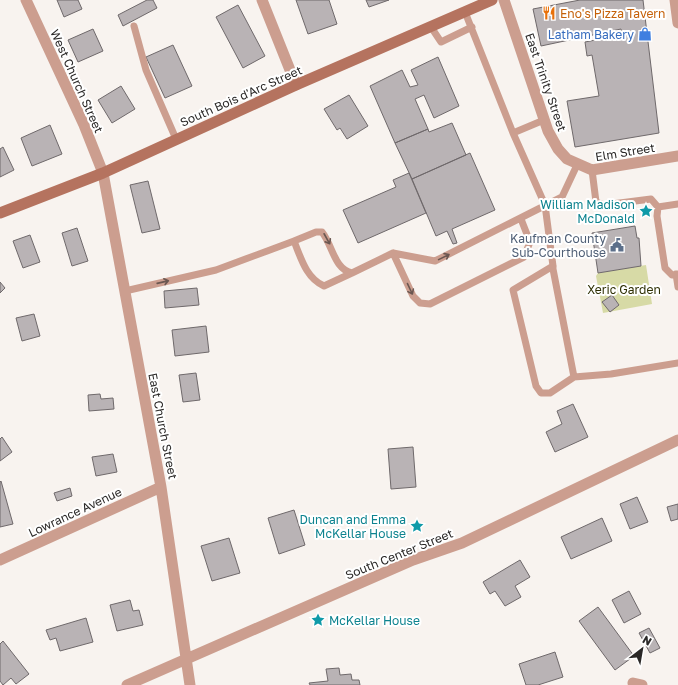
<svg xmlns="http://www.w3.org/2000/svg" width="678" height="685" viewBox="0 0 678 685" font-family="'Golos Text',sans-serif">
	<style>
		.green { fill: #d7daa6 }
		.building { fill: #b9b3b5; stroke: #6f696b }
		.lines { fill: none; stroke-linecap: round; stroke-linejoin: round }
		.service { stroke: #cc9e8f; stroke-width: 7 }
		.minor { stroke: #cc9e8f; stroke-width: 11 }
		.secondary { stroke: #b5735f; stroke-width: 11 }
		.oneway { stroke: #6b5751 }
		.labels { text-anchor: middle; dominant-baseline: central; stroke-width: 4; stroke-linejoin: round; paint-order: stroke }
		.food-label { font-size: 12px; fill: #c56008; stroke: #fff; text-anchor: start }
		.shop-label { font-size: 12px; fill: #366cbe; stroke: #fff; text-anchor: end }
		.street-label { font-size: 12px; fill: #2a2827; stroke: #fff }
		.culture-label { font-size: 12px; fill: #0d838f; stroke: #fff; text-anchor: end }
		.service-label { font-size: 12px; fill: #4e5e75; stroke: #fff; text-anchor: end }
		.park-label { font-size: 12px; fill: #2e2f03; stroke: #fff }
	</style>
	<rect width="100%" height="100%" fill="#f8f3ef"/>
	<path class="green" d="M646,265L652,304L603,313L596,276L598,273Z"/>
	<path class="building" d="M57,0H78L82,9L64,17Z
		M147,0H153L157,8L123,26L118,15Z
		M296,0H329L337,24L308,34Z
		M366,0H389L369,7Z
		M580,0H643L659,133L575,147L567,101L599,96L592,55L587,56L585,42L622,35L621,29L541,46L533,9Z
		M238,5L265,56L243,68L216,17Z
		M93,29L103,51L78,62L68,40Z
		M173,45L192,86L165,98L146,57Z
		M438,57L459,106L434,118L424,95L415,99L428,129L395,143L370,86L402,70L410,87L418,85L411,70Z
		M121,86L135,109L112,123L98,100Z
		M349,95L368,126L347,139L340,128L337,130L324,109Z
		M452,123L466,155L412,179L395,143L428,129L429,132Z
		M50,125L62,154L32,166L21,138Z
		M3,147L14,170L0,177V149Z
		M470,153L495,210L452,229L457,243L453,244L447,231L436,236L412,179Z
		M409,173L426,213L358,243L343,210L396,187L393,180Z
		M148,181L160,229L142,233L130,185Z
		M635,226L637,238H639L641,266L598,273L592,233Z
		M77,228L88,261L72,266L62,233Z
		M30,235L40,262L23,268L13,241Z
		M0,282L5,288L0,293Z
		M197,288L199,305L165,308L164,291Z
		M612,295L619,305L610,312L602,302Z
		M34,314L40,336L22,341L16,318Z
		M206,326L209,352L175,356L172,330Z
		M196,373L200,400L183,402L179,375Z
		M100,394L101,399L113,398L114,409L89,411L88,395Z
		M573,404L588,437L555,452L546,432L562,424L557,411Z
		M2,437L12,452L0,461V439Z
		M413,447L416,487L391,489L388,449Z
		M113,454L117,472L96,476L92,457Z
		M1,481L13,524L0,527V482Z
		M70,488L72,496L57,501L54,493Z
		M637,497L648,522L630,529L620,504Z
		M678,504V519L671,521L667,507Z
		M294,510L305,545L279,554L268,518Z
		M602,518L612,541L571,559L561,537Z
		M229,538L240,573L212,581L201,546Z
		M520,560L530,577L515,586L521,597L505,606L495,591L490,594L483,582Z
		M629,591L641,614L624,623L612,600Z
		M130,600L133,611L139,610L143,625L117,631L110,605Z
		M598,607L634,656L615,670L579,621Z
		M86,618L93,642L60,651L56,638L50,640L46,630Z
		M649,628L660,648L650,653L639,633Z
		M3,641L29,674L16,684L11,678L3,685L0,681V644Z
		M555,652L563,677L538,685H526L519,664Z
		M339,668L340,675L351,674L352,680H359L360,685H310L309,683L328,681L326,669Z"/>
	<g class="lines">
		<path class="service" d="M465,12L513,133L544,120
			M134,26L146,70L176,139
			M431,27L441,42L472,27
			M513,133L545,205L553,266V269L574,377L550,393H541L536,386L513,290L553,266
			M592,170L596,202L604,205L651,199L658,207
			M678,204L658,207L657,216L665,268L672,275L678,274
			M294,241L316,232H322C333,246 334,269 352,273L393,253L413,296L420,303L430,304L524,257L530,242L521,219
			M393,253L435,261L562,197L577,165
			M676,274L678,287
			M125,291L216,270L294,241C301,258 306,278 324,286L352,273
			M574,377L611,374L678,363"/>
		<path class="minor" d="M26,0L84,125L103,173L161,487L190,685
			M262,0L296,85
			M504,0L548,131L558,149L567,159L592,170L678,156
			M675,0L678,23
			M0,560L161,487
			M633,683L642,685
			M127,685L413,560L462,543L678,440"/>
		<path class="secondary" d="M0,213L103,173L296,85L492,0"/>
	</g>
	<defs><path id="oneway-shaft" d="M-6 0H5M1.5-3L5.5 0L1.5 3" fill="none" stroke-width="1.6" stroke-linecap="round" stroke-linejoin="round"/></defs>
	<g class="oneway">
		<use href="#oneway-shaft" transform="translate(327 239) rotate(61)"/>
		<use href="#oneway-shaft" transform="translate(444 257) rotate(-26)"/>
		<use href="#oneway-shaft" transform="translate(163 282) rotate(-13)"/>
		<use href="#oneway-shaft" transform="translate(410 289) rotate(65)"/>
	</g>
	<defs>
		<g id="restaurant-bare" transform="scale(1.08)"><path d="M-5-6h1v4h1v-4h1v4h1v-4h1v5L-1.5 .5V6h-2V.5L-5-1ZM5-6V6H3V1.5H1.5Q1.5-4 5-6Z" fill="#e8710a" stroke="#fff" stroke-width="2.5" paint-order="stroke"/></g>
		<g id="shop-bare" transform="scale(1.08)"><path d="M-5-2.5h2.3a2.7 3.5 0 0 1 5.4 0H5L5.5 6h-11ZM-1.5-2.5h3a1.5 2.3 0 0 0-3 0Z" fill="#3f7fe0" stroke="#fff" stroke-width="2.5" paint-order="stroke"/></g>
		<g id="sight-bare" transform="scale(1.08)"><path d="M0-6L1.8-2.2L6-1.7L2.9 1.2L3.7 5.4L0 3.3L-3.7 5.4L-2.9 1.2L-6-1.7L-1.8-2.2Z" fill="#0f9aa8" stroke="#fff" stroke-width="2.5" paint-order="stroke"/></g>
		<g id="civic-bare" transform="scale(1.08)"><path d="M-.6-6.5H3V-4.5H.6V-3L4-1V1h2V6H-6V1h2V-1L-.6-3ZM-1.2 2.5V6h2.4V2.5Z" fill="#5c6f8a" stroke="#fff" stroke-width="2.5" paint-order="stroke"/></g>
	</defs>
	<g fill-rule="evenodd">
		<use href="#restaurant-bare" x="549" y="13"/>
		<use href="#shop-bare" x="645" y="34"/>
		<use href="#sight-bare" x="646" y="211"/>
		<use href="#civic-bare" x="617" y="245"/>
		<use href="#sight-bare" x="417" y="526"/>
		<use href="#sight-bare" x="318" y="620"/>
	</g>
	<g class="labels">
		<g class="food-label">
			<text x="560" y="13">Eno's Pizza Tavern</text>
		</g>
		<g class="shop-label">
			<text x="634" y="34">Latham Bakery</text>
		</g>
		<g class="street-label">
			<text transform="translate(77 81) rotate(66)">West Church Street</text>
			<text transform="translate(546 82) rotate(71)">East Trinity Street</text>
			<text transform="translate(241 96) rotate(-24)">South Bois d'Arc Street</text>
			<text transform="translate(625 152) rotate(-9)">Elm Street</text>
			<text transform="translate(163 426) rotate(79)">East Church Street</text>
			<text transform="translate(75 512) rotate(-25)">Lowrance Avenue</text>
			<text transform="translate(399 554) rotate(-22)">South Center Street</text>
		</g>
		<g class="culture-label">
			<text x="635" y="204">William Madison<tspan x="635" dy="14">McDonald</tspan></text>
			<text x="406" y="519">Duncan and Emma<tspan x="406" dy="14">McKellar House</tspan></text>
			<text x="329" y="620" text-anchor="start">McKellar House</text>
		</g>
		<g class="service-label">
			<text x="606" y="238">Kaufman County<tspan x="606" dy="14">Sub-Courthouse</tspan></text>
		</g>
		<g class="park-label">
			<text x="624" y="289">Xeric Garden</text>
		</g>
	</g>
	<g transform="translate(642 649) rotate(31)" stroke="#ffffff" stroke-width="3" paint-order="stroke">
	<path d="M0-3L7 15L0 10L-7 15Z" fill="#2a2827"/>
	<text y="-6" font-size="11" font-weight="bold" text-anchor="middle" fill="#2a2827">N</text>
	</g>
</svg>
